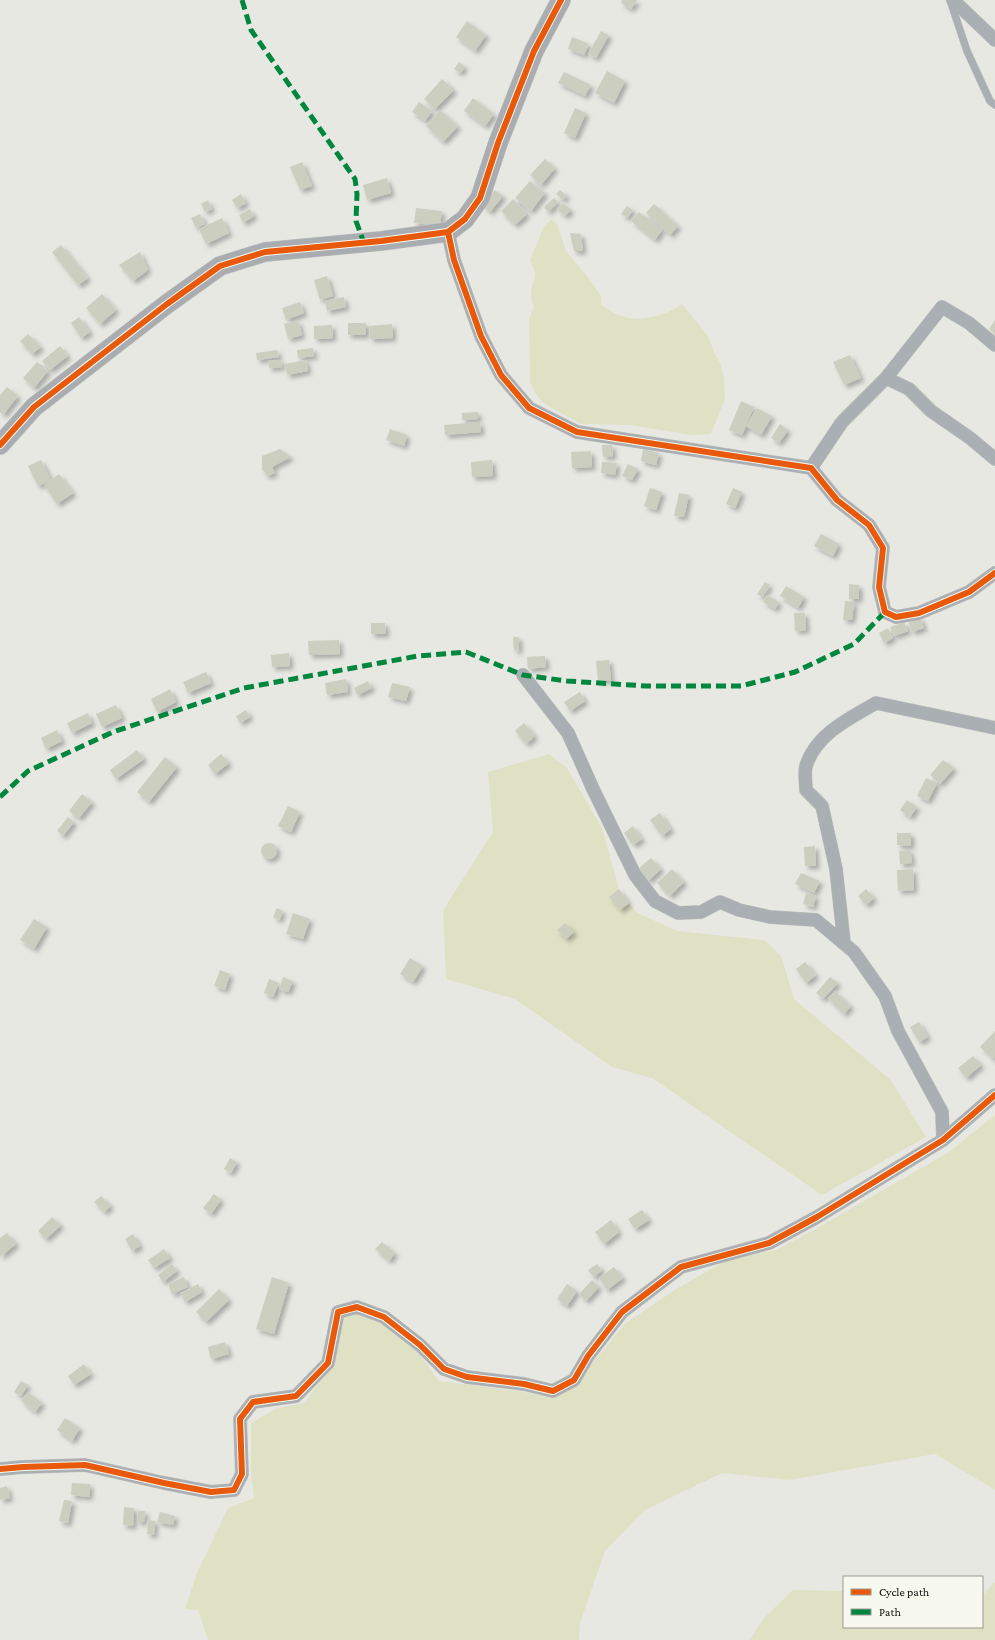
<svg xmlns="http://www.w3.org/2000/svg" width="995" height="1640" viewBox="0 0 995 1640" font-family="'Crimson Pro',serif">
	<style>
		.green { fill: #dfe1c5 }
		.building { fill: #cccec0; filter: url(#shadow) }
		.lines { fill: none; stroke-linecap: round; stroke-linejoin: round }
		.lane-casing { stroke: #c4c4c1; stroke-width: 8 }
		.street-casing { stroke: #c4c4c1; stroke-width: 14 }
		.secondary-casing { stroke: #c4c4c1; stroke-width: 20 }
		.lane { stroke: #aaafb3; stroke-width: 7 }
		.street { stroke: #aaafb3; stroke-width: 13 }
		.secondary { stroke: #a9adb1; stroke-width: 19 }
		.quiet { stroke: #00873e; stroke-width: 5; stroke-dasharray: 10 5; stroke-linecap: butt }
		.cycleway-casing { stroke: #f7f8ee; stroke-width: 8 }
		.cycleway { stroke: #e8590c; stroke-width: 6 }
	</style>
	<defs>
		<filter id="shadow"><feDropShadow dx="3.5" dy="3.5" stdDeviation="2" flood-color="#0004"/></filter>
	</defs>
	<rect width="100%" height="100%" fill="#e8e8e3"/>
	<path class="green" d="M552,219L558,226L566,251L590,280L601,296V304C605,307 610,311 614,313C635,325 664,316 682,304L708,336L715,354L721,365L724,379L725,399L711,434L692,435L630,425L581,424L543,403L535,393L530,382L529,319L534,307C533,304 530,299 531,295C531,279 541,278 530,261L544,226Z
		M549,754L567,768L602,828L620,893L636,912L677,931L765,940L781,956L794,999L890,1079L926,1137L822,1195L652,1078L612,1067L515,999L446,979L443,910L493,832L488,772Z
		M995,1115V1490L935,1454L790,1480L722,1473L645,1510L605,1551L580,1623L579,1640H208L198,1610L185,1609L197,1573L228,1508L254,1498L251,1473V1423L277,1408L305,1403L332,1364L341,1318L357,1312L380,1322L415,1348L439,1381L519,1391L555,1398L576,1386L593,1362L626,1323L676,1289L729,1259L776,1250L819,1227L949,1152Z
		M995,1582V1640H750L764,1618L793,1590L844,1591V1627H982V1593H985Z"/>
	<path class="building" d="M622,0H637L631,9L621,3Z
		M467,21L486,35L475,51L456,37Z
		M601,31L609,35L596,58L588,54Z
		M572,37L589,44L584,55L568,49Z
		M459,62L465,67L460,73L454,69Z
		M607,71L625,81L614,103L595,93Z
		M564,72L591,85L585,96L558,83Z
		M442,79L454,90L435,109L424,99Z
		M473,98L494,114L485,126L464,111Z
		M419,102L432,111L425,121L412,112Z
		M575,108L586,113L575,138L564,133Z
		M440,110L458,126L443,142L426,126Z
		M545,159L555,168L541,185L530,175Z
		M302,162L312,186L300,190L290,167Z
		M387,178L391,193L367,200L363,185Z
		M530,181L545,193L531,211L515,198Z
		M495,190L503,196L490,212L482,205Z
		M560,190L567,196L563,200L556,194Z
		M241,194L246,203L237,208L232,200Z
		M554,198L558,202L548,212L544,207Z
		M513,199L527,214L515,225L501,211Z
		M208,200L212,209L205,212L201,204Z
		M563,203L571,210L565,216L557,209Z
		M654,204L678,226L670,235L646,213Z
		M627,206L633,210L627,218L621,214Z
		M416,208L442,211L440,226L414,223Z
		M250,209L254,216L243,223L239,215Z
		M639,212L662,230L655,240L631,221Z
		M200,214L205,224L196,228L191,218Z
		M222,218L229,233L206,244L199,229Z
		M570,233L581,234L583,251H574Z
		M61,245L88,278L78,285L52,252Z
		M140,252L148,270L133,281L119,265Z
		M327,276L333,296L320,300L314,280Z
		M102,294L116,310L100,324L86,308Z
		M344,297L346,307L327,311L325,301Z
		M300,302L304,313L286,320L282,308Z
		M79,317L90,332L81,338L71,323Z
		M995,320V334L989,329Z
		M298,321L302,335L288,339L284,324Z
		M348,323H366V335H348Z
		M392,324L393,338L370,339L369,326Z
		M332,325L333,338L314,339V326Z
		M28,334L41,347L32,354L20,341Z
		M60,346L68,356L50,370L42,361Z
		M313,348L314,356L298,358L297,350Z
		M277,350L279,357L257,360L256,353Z
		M850,355L861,378L844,385L833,362Z
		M281,360L282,367L269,368L268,361Z
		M306,360L308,371L287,375L285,364Z
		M37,362L48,371L34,388L23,378Z
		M7,387L18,396L3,415L0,412V395Z
		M741,401L754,407L742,435L729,430Z
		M757,408L772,416L761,435L746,426Z
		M478,412V419L462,420V413Z
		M480,422L481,432L445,435L444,425Z
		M780,424L788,430L779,443L771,438Z
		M390,429L407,435L404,446L386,440Z
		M602,445H612L613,456L603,457Z
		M280,449L291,457L272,467L275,473L267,476L262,469V456Z
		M643,449L659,453L656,465L641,461Z
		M591,451L592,467L572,468L571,452Z
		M41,460L51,480L38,486L28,466Z
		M492,460L493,476L472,477L471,462Z
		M602,462L617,463L615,475L601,473Z
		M628,464L638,469L632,480L622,476Z
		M59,474L73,493L57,504L44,485Z
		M650,488L662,492L656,510L644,506Z
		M733,488L742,492L735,508L726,504Z
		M679,493L689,495L684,517L674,516Z
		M821,534L839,544L833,556L814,546Z
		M765,582L770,585L762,597L757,594Z
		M849,584L859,585V599H849Z
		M786,586L804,597L798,608L780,596Z
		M767,595L779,602L775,609L763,602Z
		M845,601L854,602L852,620H843Z
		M794,613H805L806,630L795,631Z
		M920,617L924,628L912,632L908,621Z
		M904,622L908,631L894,636L890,627Z
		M371,623H385L386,634H371Z
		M888,628L893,638L884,643L879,633Z
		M513,637H519V650L514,651Z
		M339,640L340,654L309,655L308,641Z
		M289,653L290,666L272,667L271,655Z
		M545,656L546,667L528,669L527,657Z
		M609,660L611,680L598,681L596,661Z
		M206,672L211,683L188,693L183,682Z
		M346,679L348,692L327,695L325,683Z
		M368,681L372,688L357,695L354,688Z
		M392,683L410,687L406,701L388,697Z
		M170,689L176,702L157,712L151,699Z
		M580,692L585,701L570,711L564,702Z
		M116,705L122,718L102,727L96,714Z
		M246,710L250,717L240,723L236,716Z
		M88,713L92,723L72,733L67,723Z
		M524,723L535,736L526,744L515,731Z
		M57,730L62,741L46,749L41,738Z
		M137,750L144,759L116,779L110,770Z
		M221,754L229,763L215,774L208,765Z
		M165,757L177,767L149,802L137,792Z
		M943,760L954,768L940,784L930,775Z
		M926,778L937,783L928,801L917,796Z
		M82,794L92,802L79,818L69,811Z
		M907,800L917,807L910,817L900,810Z
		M288,806L300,812L291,832L278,826Z
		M660,813L671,829L662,836L650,820Z
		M68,817L74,822L63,836L57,831Z
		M633,826L642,839L633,845L624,833Z
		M897,833H911V846L897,845Z
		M261 851a8 8 0 1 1 16 0a8 8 0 1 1-16 0Z
		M815,846L816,866H805L804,847Z
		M910,850L912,863L900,864L899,851Z
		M651,858L661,869L648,881L638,869Z
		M672,869L684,882L670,896L657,883Z
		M913,869L914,890L898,891L897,870Z
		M801,873L820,881L814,893L795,884Z
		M619,889L629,903L620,910L609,897Z
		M866,889L874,898L866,905L858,896Z
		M806,893L816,896L813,907L803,904Z
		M277,908L283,911L279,920L273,917Z
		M293,913L310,919L303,939L286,934Z
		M34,919L47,927L34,949L20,940Z
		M565,923L574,932L566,939L557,930Z
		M410,958L423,966L413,982L400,974Z
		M805,962L816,975L806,983L796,969Z
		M220,970L230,974L225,990L214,986Z
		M283,977L293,981L288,992L279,989Z
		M830,977L838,983L823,999L816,993Z
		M269,979L279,983L273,997L264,993Z
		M835,991L851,1006L844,1014L828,998Z
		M919,1022L928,1037L919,1042L910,1027Z
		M995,1031V1057L993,1059L980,1047Z
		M973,1056L981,1065L966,1078L958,1068Z
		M230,1158L237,1162L231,1173L224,1169Z
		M214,1194L221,1200L211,1214L203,1208Z
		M101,1196L111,1206L104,1212L94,1202Z
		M642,1210L649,1220L635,1229L628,1219Z
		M52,1217L61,1225L46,1239L38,1231Z
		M611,1220L619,1232L604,1244L595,1232Z
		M7,1233L16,1244L0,1257V1238Z
		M133,1234L140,1246L132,1251L125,1239Z
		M382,1242L395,1253L389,1261L375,1249Z
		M164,1249L170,1258L154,1268L148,1260Z
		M172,1264L177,1271L163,1282L158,1275Z
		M597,1264L602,1270L594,1277L588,1270Z
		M614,1267L623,1278L607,1290L599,1278Z
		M184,1277L188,1287L172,1294L168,1284Z
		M272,1277L289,1283L274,1334L256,1329Z
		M592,1280L599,1287L586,1301L579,1294Z
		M198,1284L202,1292L185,1302L180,1293Z
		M567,1284L577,1291L567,1306L557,1299Z
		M219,1289L229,1300L206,1322L196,1312Z
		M225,1342L229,1354L211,1359L208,1347Z
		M84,1364L91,1374L74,1385L68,1376Z
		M21,1381L28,1385L21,1396L14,1392Z
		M28,1392L42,1403L35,1412L21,1401Z
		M65,1418L80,1428L72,1441L57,1430Z
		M72,1483L90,1484L89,1497L71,1495Z
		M7,1486L10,1498L0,1500V1488Z
		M64,1500L72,1501L68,1523L59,1521Z
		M124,1507L134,1508L133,1526L123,1525Z
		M138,1511H145L144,1522H137Z
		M160,1512L175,1516L173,1525L157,1522Z
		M148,1520L155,1521L154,1535L147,1534Z"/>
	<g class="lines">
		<g class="lane-casing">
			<path id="lane" d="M950,0L967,51L990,101L995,105"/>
		</g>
		<g class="street-casing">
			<path id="street" d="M953,0L995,40
				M448,232L454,260L481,336L501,375L529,408L577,432L811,468L837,500L869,525L883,548L879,587L885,612L896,617L919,613L969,592L995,573
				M886,378L909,389L931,411L970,438L995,459
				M811,468L842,422L886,378L942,307L969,323L995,345
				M523,675L568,733L593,789L635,875L655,901L678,913L701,912L720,902L739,910L770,917L816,920L854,952L885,996L898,1031L942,1112L943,1140
				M844,943L836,869L822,806L806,790C806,783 804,773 806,766C816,734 850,718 876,703L995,728
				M0,1469L23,1467L85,1465L164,1483L211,1492L234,1490L242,1474L240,1419L253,1402L296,1396L328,1363L338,1312L357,1307L384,1317L420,1345L444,1369L467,1377L524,1384L553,1391L574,1380L588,1356L622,1312L681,1267L769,1243L817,1217L943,1140L995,1095"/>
		</g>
		<g class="secondary-casing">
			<path id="secondary" d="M0,445L34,407L167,304L220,266L265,252L381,241L448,232L465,219L480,198L498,143L534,51L561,0"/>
		</g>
		<use href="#lane" class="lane"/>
		<use href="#street" class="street"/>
		<use href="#secondary" class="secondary"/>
		<path class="quiet" d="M242,0L251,30L355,179L357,194L356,221L364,243
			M0,797L28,771L113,732L244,688L418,656L466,652L523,675L567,681L646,686H741L795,672L854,644L885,612"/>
		<g class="cycleway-casing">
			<path id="cycleway" d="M448,232L454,260L481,336L501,375L529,408L577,432L811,468L837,500L869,525L883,548L879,587L885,612L896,617L919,613L969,592L995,573
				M0,445L34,407L167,304L220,266L265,252L381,241L448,232L465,219L480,198L498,143L534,51L561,0
				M0,1469L23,1467L85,1465L164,1483L211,1492L234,1490L242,1474L240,1419L253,1402L296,1396L328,1363L338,1312L357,1307L384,1317L420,1345L444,1369L467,1377L524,1384L553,1391L574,1380L588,1356L622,1312L681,1267L769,1243L817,1217L943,1140L995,1095"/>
		</g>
		<use href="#cycleway" class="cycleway"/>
	</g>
	<rect x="843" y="1576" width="140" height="52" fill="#f7f8ee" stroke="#9a9a93"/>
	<rect x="851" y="1589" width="20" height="6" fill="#e8590c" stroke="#9a9a93"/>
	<text x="879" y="1596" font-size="12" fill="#0e0e0b">Cycle path</text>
	<rect x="851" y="1609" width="20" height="6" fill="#00873e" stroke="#9a9a93"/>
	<text x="879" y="1616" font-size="12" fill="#0e0e0b">Path</text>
</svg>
